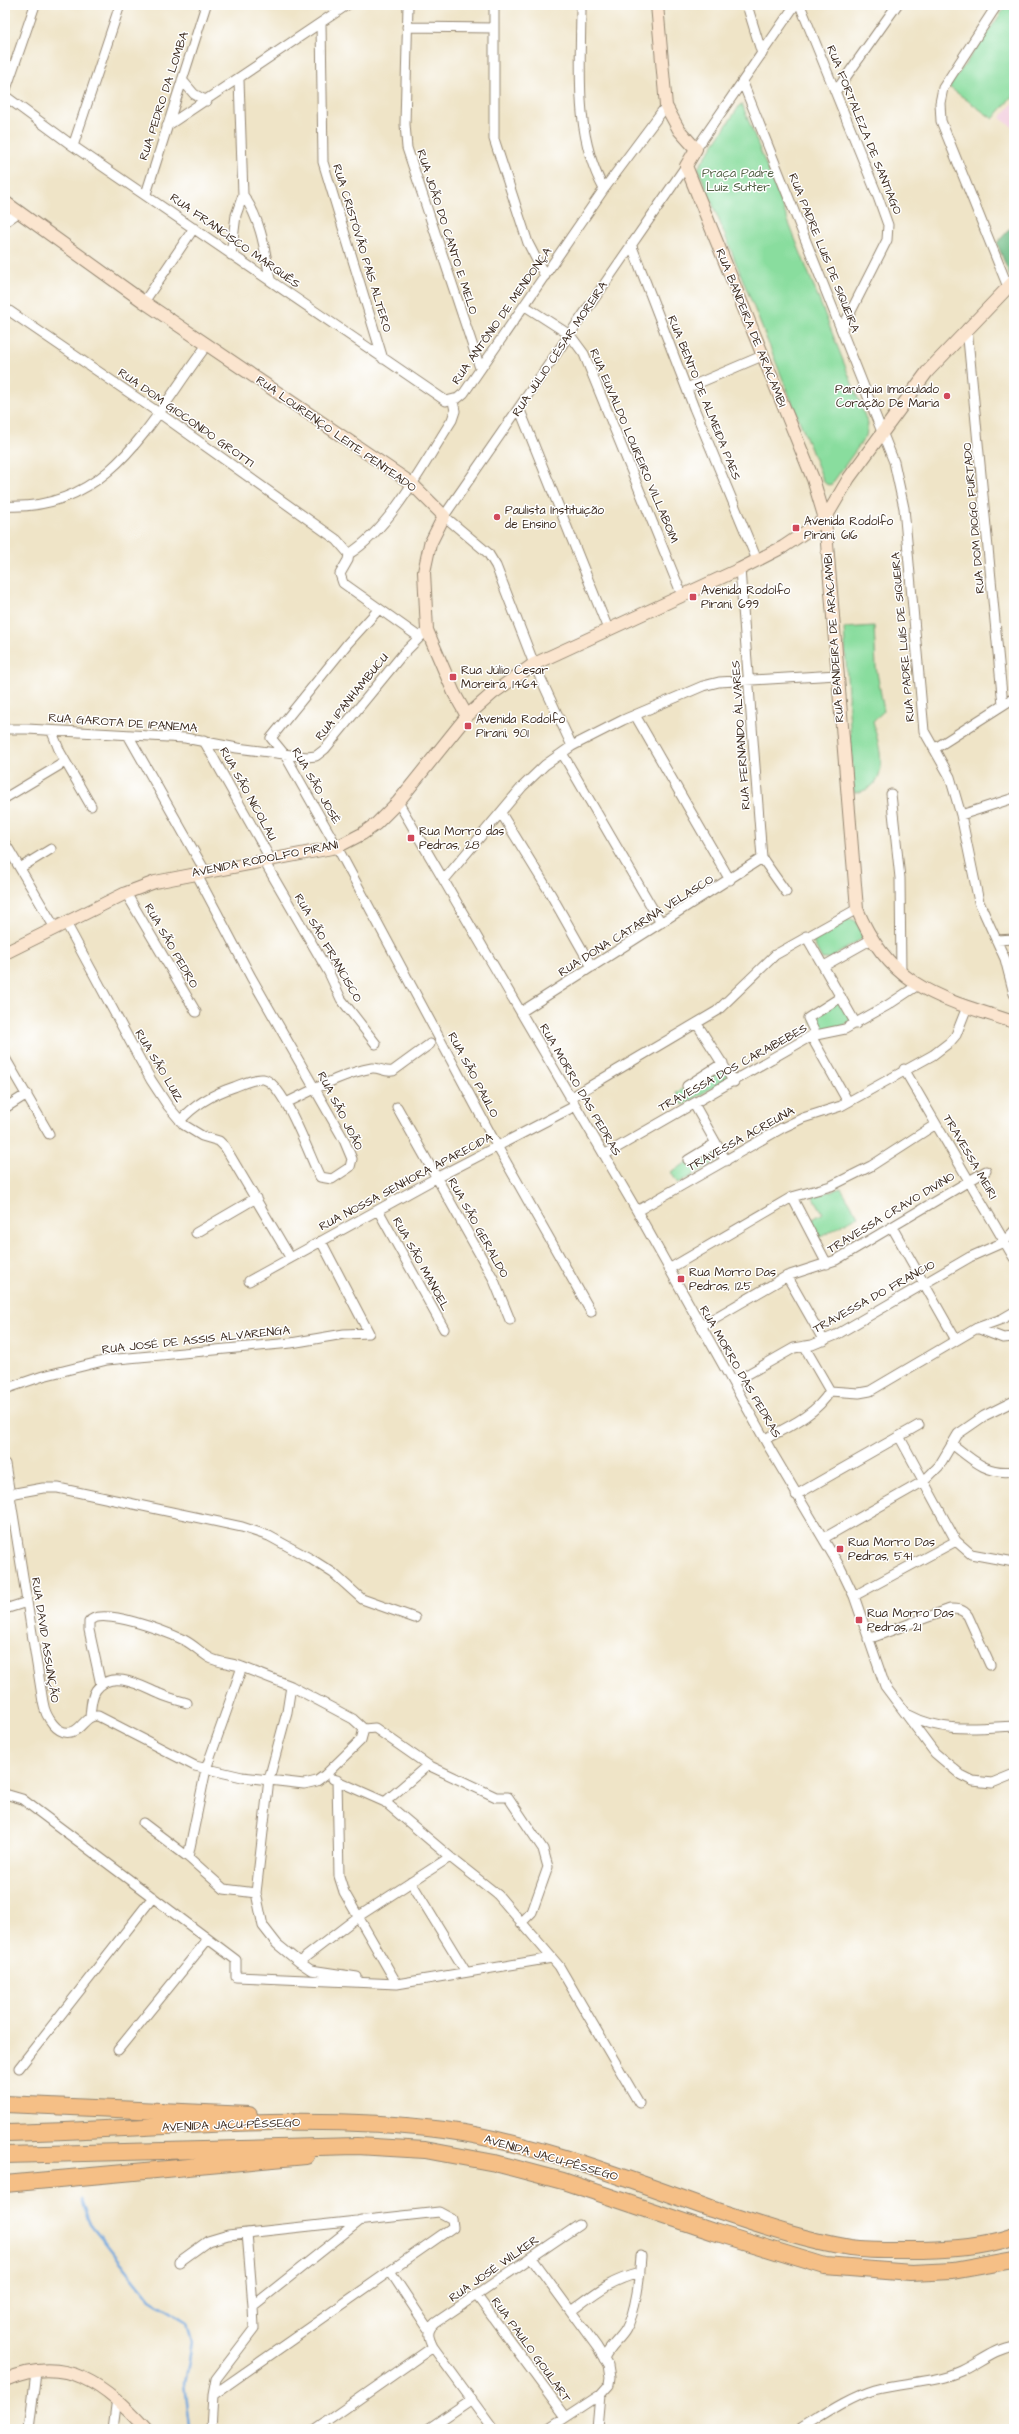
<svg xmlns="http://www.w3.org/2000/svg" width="1019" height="2434" viewBox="0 0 1019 2434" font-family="'Architects Daughter',sans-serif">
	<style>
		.built { fill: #f3cfdf }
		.green { fill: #89dd9e; stroke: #62845e }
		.forest { fill: #6ebc85; stroke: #547352 }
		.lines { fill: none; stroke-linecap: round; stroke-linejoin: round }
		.stream { stroke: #6ea5dc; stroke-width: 2.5 }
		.street-casing { stroke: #958772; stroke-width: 11 }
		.secondary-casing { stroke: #958772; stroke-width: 14 }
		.highway-casing { stroke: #958772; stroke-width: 18 }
		.street { stroke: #fff; stroke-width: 9 }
		.secondary { stroke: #fbe5cf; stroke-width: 12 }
		.highway { stroke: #f5bf86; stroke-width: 16 }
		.poi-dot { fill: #d1495b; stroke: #fff; stroke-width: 1.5 }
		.labels { text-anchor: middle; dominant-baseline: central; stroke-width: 3; stroke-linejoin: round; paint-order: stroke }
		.street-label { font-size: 12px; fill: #3b2a1e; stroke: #fff }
		.park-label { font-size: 12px; fill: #526044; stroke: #fff }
		.poi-label { font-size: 12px; fill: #3b2a1e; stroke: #fff; text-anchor: start }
	</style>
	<rect width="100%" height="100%" fill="#fff"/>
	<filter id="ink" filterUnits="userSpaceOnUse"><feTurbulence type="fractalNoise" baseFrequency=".025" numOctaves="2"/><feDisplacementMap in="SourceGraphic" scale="8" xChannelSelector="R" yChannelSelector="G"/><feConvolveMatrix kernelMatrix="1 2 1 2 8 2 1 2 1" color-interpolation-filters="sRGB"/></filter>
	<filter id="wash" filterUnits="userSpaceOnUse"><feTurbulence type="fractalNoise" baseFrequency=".012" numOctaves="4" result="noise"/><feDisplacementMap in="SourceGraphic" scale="16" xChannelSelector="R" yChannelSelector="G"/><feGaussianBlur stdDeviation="0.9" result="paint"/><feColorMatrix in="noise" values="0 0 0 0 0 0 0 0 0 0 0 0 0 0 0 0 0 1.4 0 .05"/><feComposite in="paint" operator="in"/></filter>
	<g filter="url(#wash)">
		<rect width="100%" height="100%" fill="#efe4c7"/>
		<path class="built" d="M1014,102V128L1000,118Z"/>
		<path class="green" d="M1007,5H1014V94L993,119L949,87Z
			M742,104L868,424L866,436L831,485L826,484L824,482L698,168L740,105Z
			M874,626L876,667L884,711L873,721C879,748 894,787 854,793L844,628Z
			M852,919L857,922L863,938L829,959H822L812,940L847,920Z
			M840,1001L852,1020L838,1029L819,1031L810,1019Z
			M722,1066L729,1078L683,1105L676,1093Z
			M717,1145L724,1157L678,1184L671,1172Z
			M841,1188L858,1216L817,1239L808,1222L823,1213L813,1196Z"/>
		<path class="forest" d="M1014,224V271L1010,276L997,243Z"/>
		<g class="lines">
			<path class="stream" d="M81,2200L89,2222L150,2299L187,2322L192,2343L185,2384L190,2427"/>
		</g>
	</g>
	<g filter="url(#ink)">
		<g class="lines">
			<g class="street-casing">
				<path id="street" d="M408,5L405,124L407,148L480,368
					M494,5V139L528,243L545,276
					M581,5C581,66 573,133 604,189
					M747,5L762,54
					M800,5L878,197L888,225L887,240L842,329
					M997,5L943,88L940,103L941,121L1008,287
					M321,23L323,162L383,359
					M407,27L494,28
					M182,80L194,94L207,101
					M743,83L894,462L904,508L924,731L950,777L961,815L979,902L1005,959L1014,994
					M836,91L897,5
					M5,92L35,5
					M5,96L73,146L446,401L458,398L464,393L604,189L666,106
					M167,126L347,5
					M73,146L120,5
					M696,149L795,5
					M146,194L206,5
					M243,195C261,219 265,250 270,279
					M5,222L19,212
					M631,244L694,408L757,560
					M231,255L236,215L243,195L239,80
					M144,302L194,228
					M525,306L570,335L584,354L682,595
					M5,308L159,413L337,540L349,554
					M967,328L1003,705
					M687,388L762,356
					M519,408L608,629
					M5,506C112,512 152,417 207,345
					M349,554C391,528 425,462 452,420L455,411L453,401
					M349,554L348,560L340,574L343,583L419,637
					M740,569L762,858L786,892
					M379,609L348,643L271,738L285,755L337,847L497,1146L591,1312
					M635,715L730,880
					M5,729H27L185,738L237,748L307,757L316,756L325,749L402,655L427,630
					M52,732L60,752L91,806
					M128,735L205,871
					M204,741L271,860
					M572,746L534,664L496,566L488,553L444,516L686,166
					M934,749L1014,698
					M562,753L661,923
					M891,794L900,878L901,974
					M5,798L65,762
					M398,802L637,1211L770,1449L840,1567L854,1596L885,1686L935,1753L961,1775L973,1781L992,1783L1014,1774
					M501,813L550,893L592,967
					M961,815L1014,798
					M5,843L55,928
					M264,861L329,973L341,999L376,1044
					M20,868L51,849
					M444,880L522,787L545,765L572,746L623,720L703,686L719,682L837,675
					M126,893L196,1012
					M66,923L151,1080L168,1106L184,1125L202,1136L219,1141L225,1147L290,1257
					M806,936L856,1024
					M997,940L1014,939
					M824,966L872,939
					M521,1012L762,858
					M697,1024L734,1082
					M816,1035L808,1018L841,997
					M811,1036L848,1102
					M5,1058L49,1134
					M904,1069L1014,1258
					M687,1086L723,1063
					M570,1098L717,1011L775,955L857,909
					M286,1103C313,1090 343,1073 372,1068C379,1067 385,1073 393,1071L430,1044
					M694,1104L726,1161
					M397,1107L493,1278L510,1320
					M5,1108L27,1094
					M180,1121C195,1104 213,1094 234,1087C242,1084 254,1078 263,1079C284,1082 310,1158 320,1177L332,1179L350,1167L352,1159L344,1140L251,977L196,873
					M604,1155L811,1036L845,1029L888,1005L918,985
					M688,1160L716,1143
					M792,1197L827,1264
					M378,1210L444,1329
					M637,1211L782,1128L803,1118L841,1106L933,1055L950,1042L956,1035L967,1007
					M892,1227L956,1340
					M196,1233L256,1198
					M321,1241L369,1333
					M669,1269L792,1197L831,1186L871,1166L936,1124
					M787,1276L824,1341
					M249,1281L436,1178L575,1106
					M701,1326L787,1276L836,1260L986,1171
					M977,1328L1003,1338L1014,1337
					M804,1346L830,1391
					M734,1382L794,1348L812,1345L836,1335L970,1257L1004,1242L1014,1231
					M5,1389L43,1376L107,1360L291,1343L344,1334L369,1333
					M899,1436L956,1541L971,1554L1014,1562
					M765,1439C788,1427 817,1414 830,1391L859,1393L870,1391L977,1328L1002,1319L1014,1312
					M952,1444C972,1460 987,1475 1014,1471
					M5,1464L43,1702C45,1715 57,1738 74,1731C83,1727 86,1715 98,1716L195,1766L242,1777L304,1784L317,1781L325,1775L361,1740L364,1729L353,1719L291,1686L287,1712L269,1779L256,1893
					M10,1494L43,1488H58L242,1527L269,1536L311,1559L333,1573L362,1599L415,1618
					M796,1495L919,1425
					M824,1538L924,1481L939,1466L958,1434L984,1416L1014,1401
					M854,1596L956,1541
					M5,1609L27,1602
					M868,1639L950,1609C958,1609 963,1609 968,1616L990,1665
					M242,1667L291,1686
					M101,1685L89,1630V1622C99,1605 169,1633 184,1640C194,1645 201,1653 210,1658C219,1663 232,1663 242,1667L206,1769L188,1857
					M909,1715C942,1733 978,1728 1014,1726
					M90,1717C91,1708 91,1697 96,1690C112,1668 143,1687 160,1694C168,1698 178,1700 187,1703
					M364,1729L375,1728L428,1765L385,1802
					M428,1765L496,1797H508L543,1849L548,1867L532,1912L521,1923
					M333,1779L385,1802L450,1857
					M337,1780L339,1876L344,1892L397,1984
					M5,1794L22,1799L236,1960V1977L397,1984
					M143,1823L188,1857L224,1889L256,1893L263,1926L277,1944L299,1962L359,1916L450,1857L498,1895L559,1966L639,2103
					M411,1882L466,1972
					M299,1962L311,1970L357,1977
					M391,1983L397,1984L552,1958
					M118,2050L208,1939
					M19,2068L153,1897
					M247,2233L253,2306L361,2220
					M532,2258L597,2347L608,2365L610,2378L609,2385L600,2395L548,2429
					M179,2262L208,2241L228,2235L439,2212L452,2219L453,2227L390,2271L429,2330
					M477,2296L566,2417
					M253,2306L254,2329L216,2379L213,2395L390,2271
					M571,2311C594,2294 610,2280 640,2273
					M604,2359C608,2347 620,2340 626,2329C636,2312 640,2276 641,2256
					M29,2429L36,2372
					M113,2429L117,2398
					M211,2429L213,2395
					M316,2429L433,2347
					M428,2429L472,2399
					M493,2429L433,2347C428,2337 426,2331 435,2323L579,2225
					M597,2429L600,2395
					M801,2429C824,2415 848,2398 874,2390C903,2382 934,2383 961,2371C979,2363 994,2349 1014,2346"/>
			</g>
			<g class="secondary-casing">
				<path id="secondary" d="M657,5L666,106L679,130L696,149L686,166L813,479L825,519L857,909C889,987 939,998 1014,1022
					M5,202L144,302L411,483L444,516L430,544L424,572L427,630L454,693L467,716
					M5,953L126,893L155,882L337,847L362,834L376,824L398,802L467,716L493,693L534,664L740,569L783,547L825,519L849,478L927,372L1014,281
					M5,2380C67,2353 106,2386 146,2429"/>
			</g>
			<g class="highway-casing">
				<path id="highway" d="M5,2104L249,2115
					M5,2133C151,2130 299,2111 444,2130C532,2142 627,2179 711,2209C757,2224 802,2240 850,2248C874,2251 899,2250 922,2250C954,2249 984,2247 1014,2237
					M5,2155L357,2146L425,2150L495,2163L563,2181L714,2232L825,2266L911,2273L953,2271L1014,2260
					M5,2184L306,2156"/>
			</g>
			<use href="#street" class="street"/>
			<use href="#secondary" class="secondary"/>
			<use href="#highway" class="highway"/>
		</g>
	</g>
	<g class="poi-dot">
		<circle cx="947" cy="396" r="4"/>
		<circle cx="497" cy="517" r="4"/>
		<rect x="792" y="524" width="8" height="8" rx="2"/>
		<rect x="689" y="593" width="8" height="8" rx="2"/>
		<rect x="449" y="673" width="8" height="8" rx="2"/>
		<rect x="464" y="722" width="8" height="8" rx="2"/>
		<rect x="407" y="834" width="8" height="8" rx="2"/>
		<rect x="677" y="1275" width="8" height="8" rx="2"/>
		<rect x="836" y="1545" width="8" height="8" rx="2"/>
		<rect x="855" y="1616" width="8" height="8" rx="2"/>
	</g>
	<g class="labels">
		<g class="street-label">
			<text transform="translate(164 96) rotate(-72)">RUA PEDRO DA LOMBA</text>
			<text transform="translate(864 130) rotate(68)">RUA FORTALEZA DE SANTIAGO</text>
			<text transform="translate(447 232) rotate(72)">RUA JOÃO DO CANTO E MELO</text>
			<text transform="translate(235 241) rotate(35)">RUA FRANCISCO MARQUÊS</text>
			<text transform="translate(362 248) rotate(73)">RUA CRISTÓVÃO PAÍS ALTERO</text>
			<text transform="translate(824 253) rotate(68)">RUA PADRE LUIS DE SIQUEIRA</text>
			<text transform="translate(502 316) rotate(-55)">RUA ANTÔNIO DE MENDONÇA</text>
			<text transform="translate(751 328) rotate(68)">RUA BANDEIRA DE ARACAMBI</text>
			<text transform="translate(560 349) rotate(-56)">RUA JÚLIO CÉSAR MOREIRA</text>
			<text transform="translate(704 398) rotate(68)">RUA BENTO DE ALMEIDA PAES</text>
			<text transform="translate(186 418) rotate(35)">RUA DOM GIOCONDO GROTTI</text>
			<text transform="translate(336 434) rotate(35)">RUA LOURENÇO LEITE PENTEADO</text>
			<text transform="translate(634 446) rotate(67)">RUA EUVALDO LOUREIRO VILLABOIM</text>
			<text transform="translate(974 518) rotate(-95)">RUA DOM DIOGO FURTADO</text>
			<text transform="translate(903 637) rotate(-95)">RUA PADRE LUÍS DE SIQUEIRA</text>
			<text transform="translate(834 638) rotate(-94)">RUA BANDEIRA DE ARACAMBI</text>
			<text transform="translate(352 697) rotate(-51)">RUA IPANHAMBUCU</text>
			<text transform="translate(123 723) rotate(4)">RUA GAROTA DE IPANEMA</text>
			<text transform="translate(741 735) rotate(-94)">RUA FERNANDO ÁLVARES</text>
			<text transform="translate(316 786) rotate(60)">RUA SÃO JOSÉ</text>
			<text transform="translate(248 794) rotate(61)">RUA SÃO NICOLAU</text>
			<text transform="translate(265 859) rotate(-11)">AVENIDA RODOLFO PIRANI</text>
			<text transform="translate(636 926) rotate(-32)">RUA DONA CATARINA VELASCO</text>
			<text transform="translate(171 946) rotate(60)">RUA SÃO PEDRO</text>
			<text transform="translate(328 948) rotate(60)">RUA SÃO FRANCISCO</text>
			<text transform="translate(159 1066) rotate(59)">RUA SÃO LUIZ</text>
			<text transform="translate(733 1068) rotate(-29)">TRAVESSA DOS CARAIBEBES</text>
			<text transform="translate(473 1075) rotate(62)">RUA SÃO PAULO</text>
			<text transform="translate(580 1090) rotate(60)">RUA MORRO DAS PEDRAS</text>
			<text transform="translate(340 1111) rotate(63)">RUA SÃO JOÃO</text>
			<text transform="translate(741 1139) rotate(-29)">TRAVESSA ACREUNA</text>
			<text transform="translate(970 1157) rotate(60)">TRAVESSA MEIRI</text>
			<text transform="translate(406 1182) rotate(-28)">RUA NOSSA SENHORA APARECIDA</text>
			<text transform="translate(891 1213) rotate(-31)">TRAVESSA CRAVO DIVINO</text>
			<text transform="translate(478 1228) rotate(61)">RUA SÃO GERALDO</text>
			<text transform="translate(421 1264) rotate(61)">RUA SÃO MANOEL</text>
			<text transform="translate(874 1297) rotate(-29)">TRAVESSA DO FRANCIO</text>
			<text transform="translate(196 1340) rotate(-6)">RUA JOSÉ DE ASSIS ALVARENGA</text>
			<text transform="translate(740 1372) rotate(60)">RUA MORRO DAS PEDRAS</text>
			<text transform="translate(45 1640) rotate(81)">RUA DAVID ASSUNÇÃO</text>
			<text transform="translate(231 2125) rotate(-2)">AVENIDA JACU-PÊSSEGO</text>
			<text transform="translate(551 2158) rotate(16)">AVENIDA JACU-PÊSSEGO</text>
			<text transform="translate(494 2269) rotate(-35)">RUA JOSÉ WILKER</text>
			<text transform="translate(531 2350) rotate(54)">RUA PAULO GOULART</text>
		</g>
		<g class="park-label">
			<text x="738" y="173">Praça Padre<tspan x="738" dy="14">Luiz Sutter</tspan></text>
		</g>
		<g class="poi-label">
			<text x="939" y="389" text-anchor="end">Paróquia Imaculado<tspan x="939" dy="14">Coração De Maria</tspan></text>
			<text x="505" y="510">Paulista Instituição<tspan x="505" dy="14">de Ensino</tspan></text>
			<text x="804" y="521">Avenida Rodolfo<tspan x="804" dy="14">Pirani, 616</tspan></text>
			<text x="701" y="590">Avenida Rodolfo<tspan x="701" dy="14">Pirani, 699</tspan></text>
			<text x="461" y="670">Rua Júlio Cesar<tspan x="461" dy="14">Moreira, 1464</tspan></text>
			<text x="476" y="719">Avenida Rodolfo<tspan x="476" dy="14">Pirani, 901</tspan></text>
			<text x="419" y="831">Rua Morro das<tspan x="419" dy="14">Pedras, 28</tspan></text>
			<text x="689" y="1272">Rua Morro Das<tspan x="689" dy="14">Pedras, 125</tspan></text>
			<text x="848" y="1542">Rua Morro Das<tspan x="848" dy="14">Pedras, 541</tspan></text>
			<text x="867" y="1613">Rua Morro Das<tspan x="867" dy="14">Pedras, 21</tspan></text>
		</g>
	</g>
	<rect width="1019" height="2434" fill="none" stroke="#fff" stroke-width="20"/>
</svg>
